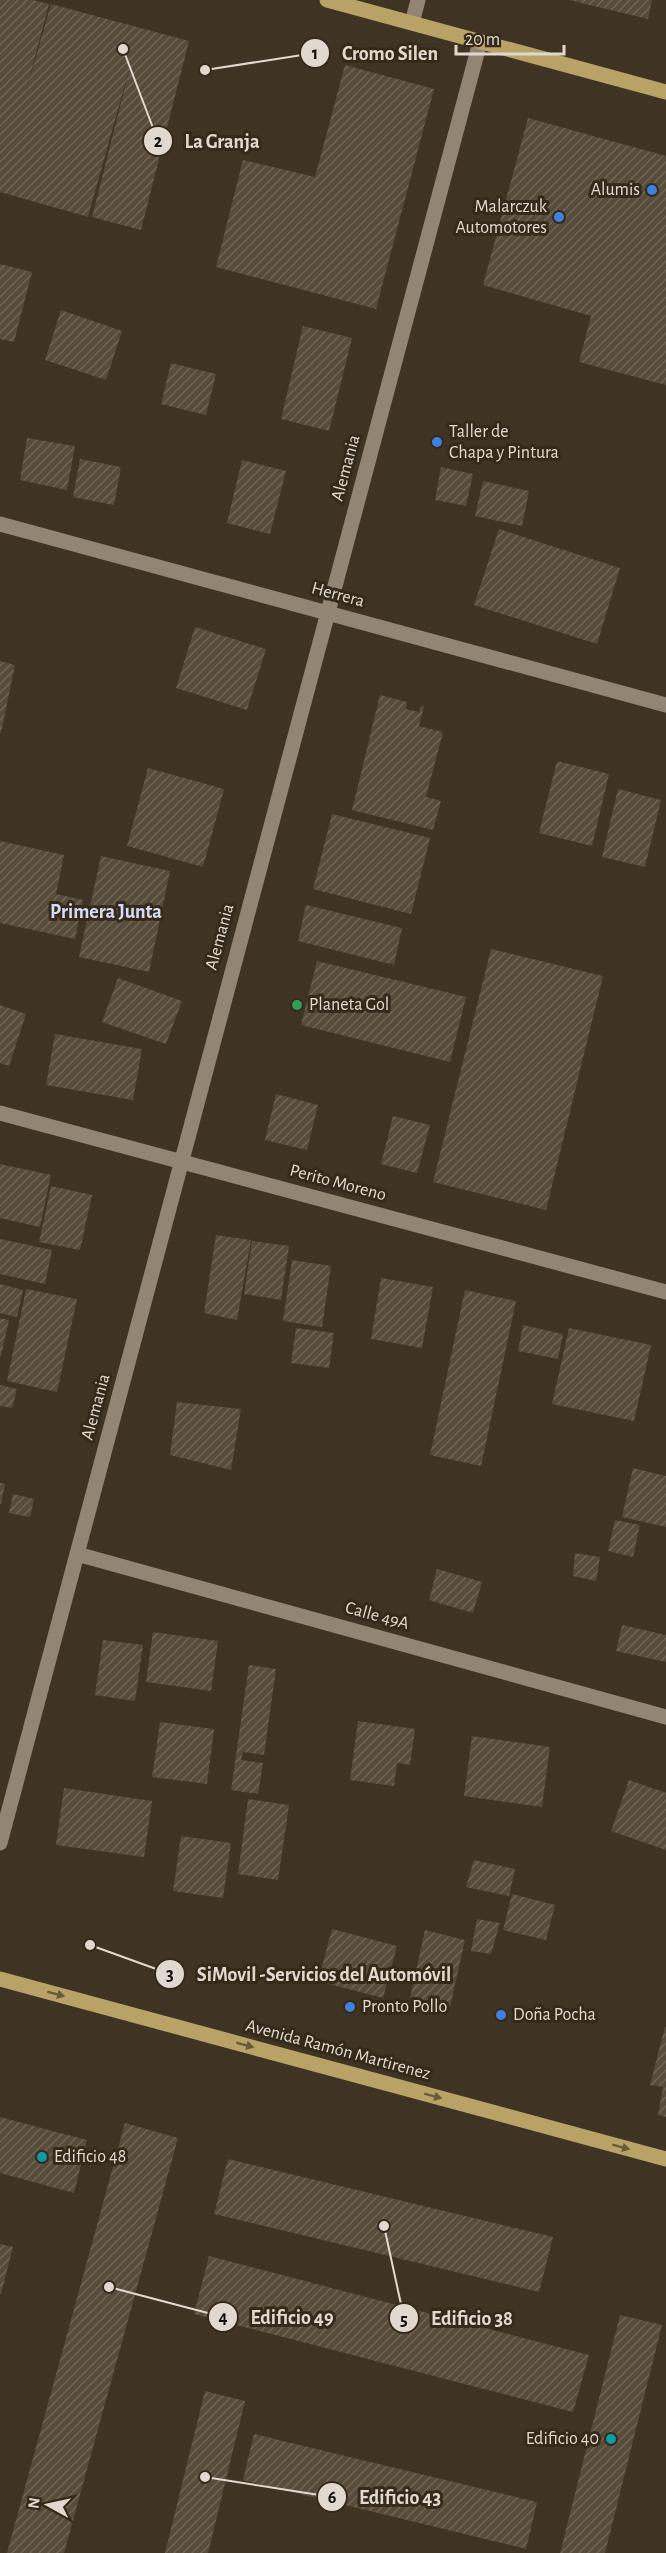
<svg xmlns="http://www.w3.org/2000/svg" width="666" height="2553" viewBox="0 0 666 2553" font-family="'Alegreya Sans',sans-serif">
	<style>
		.building { fill: url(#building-hatch) }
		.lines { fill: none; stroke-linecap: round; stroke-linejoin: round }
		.minor { stroke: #938573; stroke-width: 15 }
		.primary { stroke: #b8a265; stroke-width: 15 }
		.oneway { fill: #695a38 }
		.shop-dot { fill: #3f7fe0; stroke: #352a1a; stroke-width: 2 }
		.leisure-dot { fill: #2e9e5b; stroke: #352a1a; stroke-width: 2 }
		.culture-dot { fill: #0f9aa8; stroke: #352a1a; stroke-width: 2 }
		.labels { text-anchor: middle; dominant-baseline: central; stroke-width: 6; stroke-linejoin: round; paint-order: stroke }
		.poi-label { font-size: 18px; fill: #e1d9d0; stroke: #352a1a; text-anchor: start }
		.street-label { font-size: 18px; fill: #e1d9d0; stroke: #352a1a }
		.neighbourhood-label { font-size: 20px; font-weight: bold; fill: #d3ddf9; stroke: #352a1a }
		.leader { fill: none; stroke: #e1d9d0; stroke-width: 2 }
		.callout-dot { fill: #e1d9d0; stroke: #352a1a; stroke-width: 2 }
		.mark-label { font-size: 18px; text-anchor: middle; font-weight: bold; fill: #111 }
		.callout-label { font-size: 20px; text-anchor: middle; font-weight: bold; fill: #e1d9d0; stroke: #352a1a; stroke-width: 6; stroke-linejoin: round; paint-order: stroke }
	</style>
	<defs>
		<pattern id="building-hatch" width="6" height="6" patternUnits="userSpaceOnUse" patternTransform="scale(1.5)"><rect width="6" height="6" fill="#574b3a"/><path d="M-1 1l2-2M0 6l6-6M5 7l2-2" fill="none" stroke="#6f6455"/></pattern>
	</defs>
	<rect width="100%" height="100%" fill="#3f3424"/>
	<path class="building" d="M0,0H33L49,4L24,99L51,4L189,41L141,230L92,217L131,63L88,217L0,192Z
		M569,0H652L648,19Z
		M345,65L434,89L376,309L216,267L243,160L315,177Z
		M528,118L666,156V385L579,362L591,316L483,285Z
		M0,264L32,272L14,342L0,339Z
		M61,310L122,331L106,380L45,360Z
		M303,326L352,338L329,431L281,419Z
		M171,363L216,374L206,415L161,404Z
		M27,438L75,446L67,490L20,480Z
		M80,459L121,467L114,505L73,497Z
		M242,460L286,471L270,534L227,523Z
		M441,467L473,474L466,506L435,500Z
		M483,481L529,491L522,526L475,516Z
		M499,529L620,568L597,644L474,605Z
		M195,627L266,649L247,710L176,688Z
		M0,661L15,665L1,733H0Z
		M380,695L407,702L406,709L419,712L421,706H424L419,726L443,732L426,797L441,801L433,830L352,810Z
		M557,761L609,774L592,846L539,833Z
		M148,768L224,789L203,867L127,846Z
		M618,789L661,800L645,867L602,857Z
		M332,814L430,838L411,914L313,889Z
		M0,841L64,855L56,894L83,900L75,939L0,923Z
		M101,856L170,871L149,972L79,957Z
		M306,905L402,928L394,965L298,941Z
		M491,949L603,976L546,1210L433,1182Z
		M317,961L466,997L450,1062L301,1025Z
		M118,978L182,1001L166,1044L102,1022Z
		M0,1005L26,1014L9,1066L0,1063Z
		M55,1034L142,1049L133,1100L46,1085Z
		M276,1094L318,1105L307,1150L265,1140Z
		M393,1116L430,1125L417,1173L381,1164Z
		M0,1164L51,1175L40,1227L0,1218Z
		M51,1186L92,1195L80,1250L39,1242Z
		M216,1235L251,1240L237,1320L204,1313Z
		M0,1239L52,1250L45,1284L0,1274Z
		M252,1241L289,1246L281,1300L244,1294Z
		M292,1260L331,1266L322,1327L283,1321Z
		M381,1278L433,1287L422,1348L371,1339Z
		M0,1284L23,1290L17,1317L0,1313Z
		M26,1289L77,1299L57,1392L7,1381Z
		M465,1290L516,1301L481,1466L430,1455Z
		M0,1318L9,1320L1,1356H0Z
		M523,1325L563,1334L558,1359L518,1351Z
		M296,1328L334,1333L329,1368L291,1363Z
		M569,1328L651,1345L634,1421L552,1404Z
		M0,1385L17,1389L12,1408L0,1406Z
		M177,1402L241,1409L231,1470L170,1455Z
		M633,1468L666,1476V1527L622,1517Z
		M0,1483L5,1484L1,1504H0Z
		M13,1494L34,1499L30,1517L9,1513Z
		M615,1520L640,1525L633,1557L608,1551Z
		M575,1553L600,1557L596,1581L573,1576Z
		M437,1569L482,1582L473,1613L429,1600Z
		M622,1625L666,1635V1662L616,1651Z
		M153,1632L218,1641L211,1691L146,1682Z
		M103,1640L143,1645L135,1701L95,1695Z
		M249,1665L276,1669L264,1755L243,1752L241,1760L263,1763L258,1794L231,1790Z
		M358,1721L415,1729L410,1765L397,1763L394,1786L350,1780Z
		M160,1722L214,1729L207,1784L152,1777Z
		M472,1736L550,1747L542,1807L464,1796Z
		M629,1780L666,1793V1850L611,1831Z
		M64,1788L152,1801L144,1857L56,1845Z
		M248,1799L289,1805L278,1880L238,1874Z
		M181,1836L231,1843L223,1898L173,1891Z
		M474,1860L515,1869L509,1896L466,1887Z
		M512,1894L555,1905L546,1940L503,1930Z
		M477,1919L500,1923L491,1954L471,1951Z
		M332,1929L397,1946L383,1998L318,1981Z
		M425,1930L465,1940L450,2007L410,1998Z
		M665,2027H666V2117L658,2115L663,2087L650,2085Z
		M0,2117L87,2140L74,2193L0,2173Z
		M125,2123L178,2138L64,2553H7Z
		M228,2159L553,2237L539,2292L214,2214Z
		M0,2244L13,2247L1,2294H0Z
		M209,2256L589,2355L573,2412L194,2314Z
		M620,2315L662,2325L605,2553H560Z
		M205,2391L245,2401L208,2553H165Z
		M254,2434L537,2502L526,2549L243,2480Z"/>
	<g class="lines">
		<path class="minor" d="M412,23L418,0
			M0,524L666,705
			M0,1113L666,1292
			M77,1554L666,1717
			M0,1843L480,42"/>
		<path class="primary" d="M327,0L666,92
			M0,1979L666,2159"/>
	</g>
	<defs><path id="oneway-solid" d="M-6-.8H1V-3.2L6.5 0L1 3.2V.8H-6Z" transform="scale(1.5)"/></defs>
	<g class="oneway">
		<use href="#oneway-solid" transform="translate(56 1994) rotate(15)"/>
		<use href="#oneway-solid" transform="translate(245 2045) rotate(15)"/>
		<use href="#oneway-solid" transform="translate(433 2096) rotate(15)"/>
		<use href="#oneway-solid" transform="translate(621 2147) rotate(15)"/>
	</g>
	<g class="shop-dot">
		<circle cx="652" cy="190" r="6"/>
		<circle cx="559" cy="217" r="6"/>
		<circle cx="437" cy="442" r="6"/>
		<circle cx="350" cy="2007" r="6"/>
		<circle cx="501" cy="2015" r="6"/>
	</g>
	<circle class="leisure-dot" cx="297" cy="1005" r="6"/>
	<g class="culture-dot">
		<circle cx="42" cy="2157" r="6"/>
		<circle cx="611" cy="2439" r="6"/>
	</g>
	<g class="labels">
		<g class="poi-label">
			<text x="640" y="190" text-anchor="end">Alumis</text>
			<text x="547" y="207" text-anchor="end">Malarczuk<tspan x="547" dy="21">Automotores</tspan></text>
			<text x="449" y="432">Taller de<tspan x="449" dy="21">Chapa y Pintura</tspan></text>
			<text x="309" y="1005">Planeta Gol</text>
			<text x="362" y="2007">Pronto Pollo</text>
			<text x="513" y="2015">Doña Pocha</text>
			<text x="54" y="2157">Edificio 48</text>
			<text x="599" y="2439" text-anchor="end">Edificio 40</text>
		</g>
		<g class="street-label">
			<text transform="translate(346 468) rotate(-75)">Alemania</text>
			<text transform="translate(338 595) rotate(15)">Herrera</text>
			<text transform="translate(220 937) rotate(-75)">Alemania</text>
			<text transform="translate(338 1183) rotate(15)">Perito Moreno</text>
			<text transform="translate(96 1407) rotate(-75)">Alemania</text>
			<text transform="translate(377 1616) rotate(15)">Calle 49A</text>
			<text transform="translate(338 2050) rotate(15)">Avenida Ramón Martirenez</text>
		</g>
		<g class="neighbourhood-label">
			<text x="106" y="912">Primera Junta</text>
		</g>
	</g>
	<path class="leader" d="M205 70L315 53M123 49L158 141M90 1945L170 1974M109 2287L223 2317M384 2226L404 2318M205 2477L332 2497"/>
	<g class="callout-dot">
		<circle cx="205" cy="70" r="6"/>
		<circle cx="123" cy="49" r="6"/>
		<circle cx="90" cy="1945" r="6"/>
		<circle cx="109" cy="2287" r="6"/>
		<circle cx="384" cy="2226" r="6"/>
		<circle cx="205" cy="2477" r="6"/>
		<circle cx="315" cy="53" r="15"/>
		<circle cx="158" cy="141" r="15"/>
		<circle cx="170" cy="1974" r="15"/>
		<circle cx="223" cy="2317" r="15"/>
		<circle cx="404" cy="2318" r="15"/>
		<circle cx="332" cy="2497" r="15"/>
	</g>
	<g class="mark-label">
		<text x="315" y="59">1</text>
		<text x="158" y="147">2</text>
		<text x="170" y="1980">3</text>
		<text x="223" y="2323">4</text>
		<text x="404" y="2325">5</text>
		<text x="332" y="2503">6</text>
	</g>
	<g class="callout-label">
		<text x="390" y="60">Cromo Silen</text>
		<text x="222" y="148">La Granja</text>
		<text x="324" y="1981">SiMovil -Servicios del Automóvil</text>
		<text x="292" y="2324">Edificio 49</text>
		<text x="472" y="2325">Edificio 38</text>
		<text x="400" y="2504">Edificio 43</text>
	</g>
	<g transform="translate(48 2505) rotate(278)" stroke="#352a1a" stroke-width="4.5" paint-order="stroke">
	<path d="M0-4.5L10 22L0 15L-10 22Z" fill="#e1d9d0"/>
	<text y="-9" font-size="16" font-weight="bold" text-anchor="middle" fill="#e1d9d0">N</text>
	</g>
	<path d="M456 45v9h108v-9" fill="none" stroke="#e1d9d0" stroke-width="3"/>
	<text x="465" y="45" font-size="18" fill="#e1d9d0" stroke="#352a1a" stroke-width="4.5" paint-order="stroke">20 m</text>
</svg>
